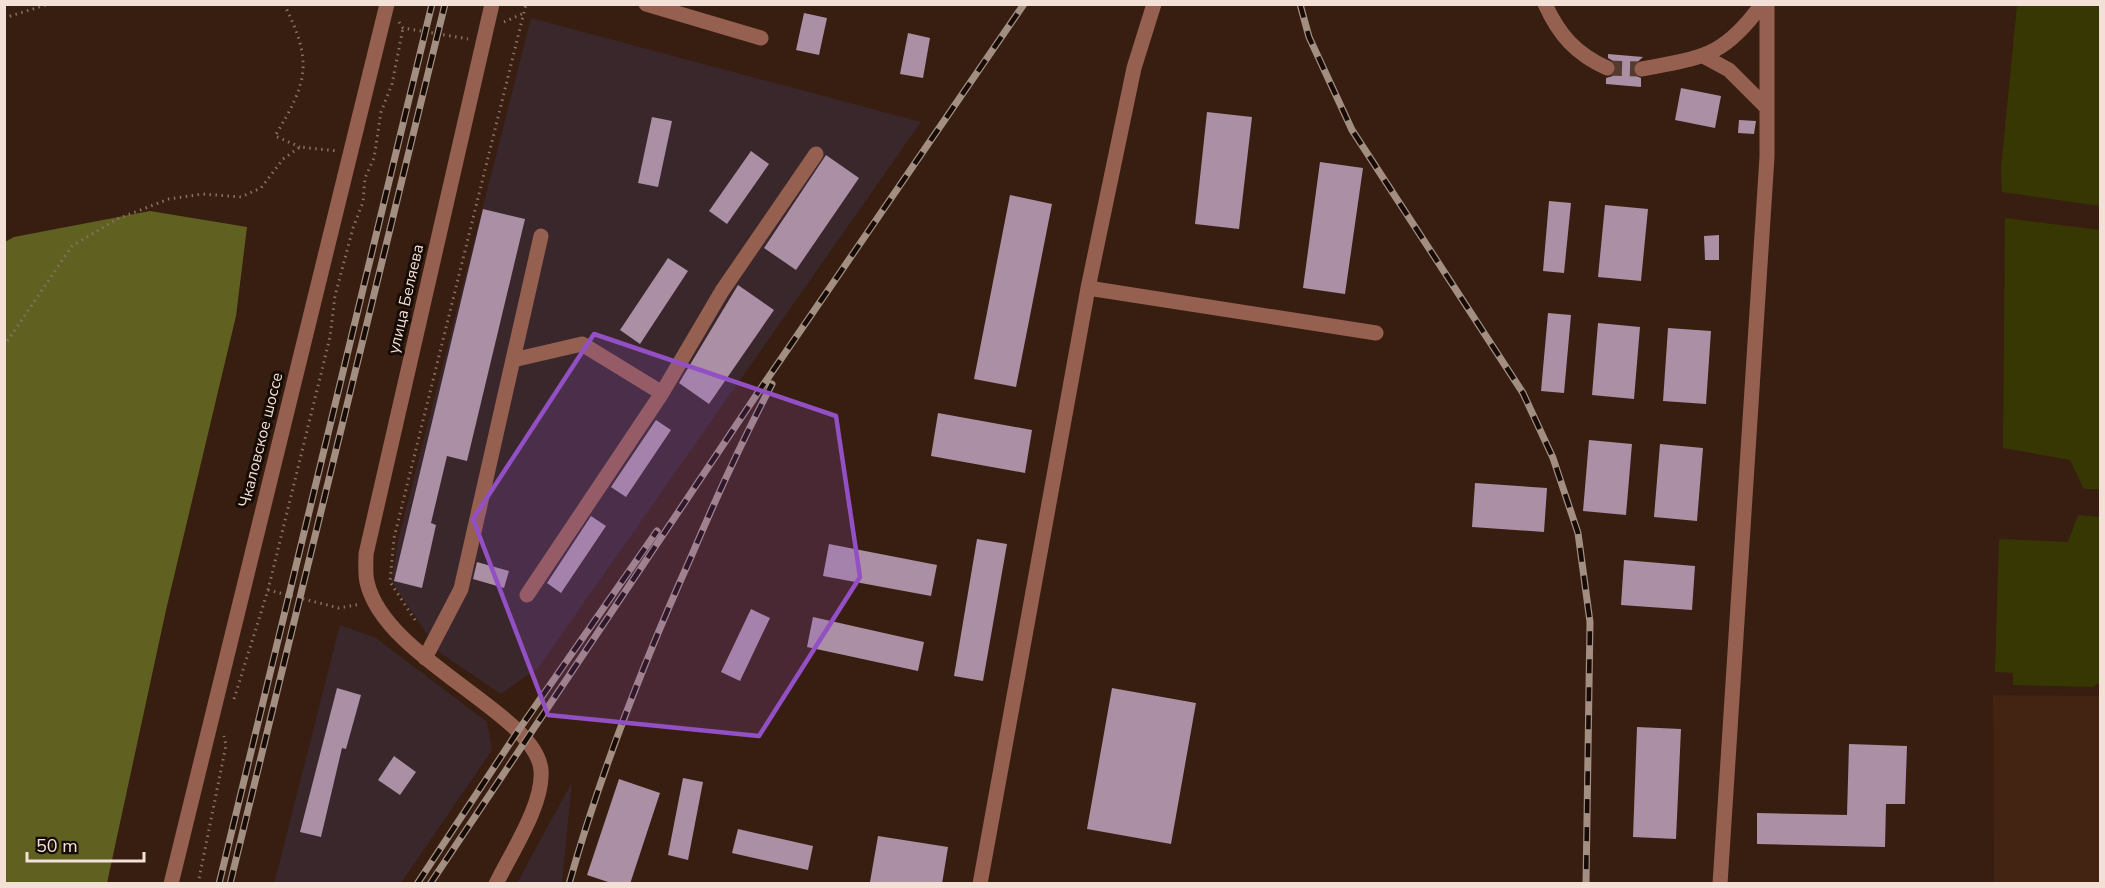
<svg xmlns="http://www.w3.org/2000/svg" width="2105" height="888" viewBox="0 0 2105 888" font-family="'Nunito Sans',sans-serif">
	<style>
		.industrial { fill: #3a272c }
		.built { fill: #432312 }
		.green { fill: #373704 }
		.forest { fill: #606121 }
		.building { fill: #ab8fa5 }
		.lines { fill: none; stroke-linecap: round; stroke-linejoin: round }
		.minor-tunnel { stroke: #543b2e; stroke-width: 15; stroke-dasharray: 15 8; stroke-linecap: butt }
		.path { stroke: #877165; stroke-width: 3; stroke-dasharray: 1.5 4.5; stroke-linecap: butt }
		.minor { stroke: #966051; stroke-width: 15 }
		.rail-casing { stroke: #a38e82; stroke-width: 7 }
		.rail { stroke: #170b06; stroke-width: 4.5; stroke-dasharray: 14; stroke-linecap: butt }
		.marked { fill: #9350c4; fill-opacity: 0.2; stroke: #9350c4; stroke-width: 4.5; stroke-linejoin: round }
		.labels { text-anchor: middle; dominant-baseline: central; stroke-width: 6; stroke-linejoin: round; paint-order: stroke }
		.street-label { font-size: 16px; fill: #f3e1d8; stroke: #170b06 }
	</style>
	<rect width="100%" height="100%" fill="#381e10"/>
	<path class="industrial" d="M531,18L921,122L538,668L501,694L439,652L392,582L398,541Z
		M340,625L376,638L487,722L492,750L401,883L274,884Z
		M572,782L562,883H517Z"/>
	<path class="built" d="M1993,695L2100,696V883H1994Z"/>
	<path class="green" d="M2017,5H2100V206L2002,192L2001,169Z
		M2005,218L2100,230V489H2084L2070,460L2003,448Z
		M2078,515L2100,517V682L2093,687L2013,685V673L1995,672L1999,539L2068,542Z"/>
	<path class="forest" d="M150,211L247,227L236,316L166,610L107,883H5V242L14,237Z"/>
	<path class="building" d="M804,13L827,18L819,55L796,50Z
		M908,33L930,38L923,78L900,74Z
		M1608,54L1643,57L1633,66L1634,75L1641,78V87L1606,84V78L1613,76L1617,68L1615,62L1608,58Z
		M1681,88L1721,96L1715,128L1675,120Z
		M1207,112L1252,117L1239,229L1195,224Z
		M652,117L672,121L658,187L638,183Z
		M1739,120L1756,121L1754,134L1738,133Z
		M751,151L769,164L727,224L709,211Z
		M826,155L859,178L796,270L764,248Z
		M1320,162L1363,168L1345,294L1303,288Z
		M1010,195L1052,204L1016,387L974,379Z
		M1549,201L1571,203L1564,273L1543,271Z
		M1605,205L1648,209L1641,281L1598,277Z
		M483,209L525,219L467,461L447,456L431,523L436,525L422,588L394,581Z
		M1719,235V260H1705L1704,236Z
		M668,258L688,271L640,344L620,330Z
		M738,285L774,310L709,404L679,383Z
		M1548,313L1571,315L1564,393L1541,391Z
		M1598,323L1640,327L1634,399L1592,395Z
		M1668,328L1711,331L1706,404L1663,401Z
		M938,413L1032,430L1025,473L931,456Z
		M656,420L671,430L626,497L611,487Z
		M1589,440L1632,444L1626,515L1583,511Z
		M1660,444L1703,448L1697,521L1654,517Z
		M1475,483L1547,488L1544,532L1472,527Z
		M591,516L606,526L561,593L547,583Z
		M977,539L1007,544L983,681L954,676Z
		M829,544L937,565L931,596L823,576Z
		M1624,560L1695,566L1692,610L1621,605Z
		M477,562L509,571L504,588L473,579Z
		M751,609L770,618L740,681L721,672Z
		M813,617L924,642L918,671L807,647Z
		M337,688L361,695L346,749L342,748L321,837L300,832Z
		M1112,688L1196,703L1171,844L1087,829Z
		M1637,727L1681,729L1676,839L1633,837Z
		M1849,744L1907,746L1905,804H1886L1885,847L1757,844V813L1847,815Z
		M394,756L416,772L400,795L378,780Z
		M683,778L703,782L688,860L668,855Z
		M619,779L660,793L630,884H614L587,875Z
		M738,829L813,846L808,870L732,853Z
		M878,836L948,847L942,884L870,882Z"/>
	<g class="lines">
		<path class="minor-tunnel" d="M1607,68L1642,69"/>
		<path class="path" d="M284,4C314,63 307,83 275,136L300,147
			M4,18L49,4
			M399,22L403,28L468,39
			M504,22L524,13
			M4,346L72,246L117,219L169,199L203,194L241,197L261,188L283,159L300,147L337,151
			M268,590L339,608L361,604
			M415,620L390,582L394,538L526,4
			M234,699L268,590L330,337L335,296L353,228L363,202L365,178L374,158L381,112L392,84L403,28
			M198,884L226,745L224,736"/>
		<path class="minor" d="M492,4L366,554C366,563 365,573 367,582C384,659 536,713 541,770C544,804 511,853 496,884
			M646,4L761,38
			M1545,4C1559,35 1576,54 1607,68
			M1705,57L1729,70L1767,108
			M1642,69C1702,57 1723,58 1762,4
			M1088,288L1376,333
			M513,360L582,344L662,393
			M527,595L662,393L722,291L816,154
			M425,658L461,589L541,236
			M171,884L387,4
			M980,884L1088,288L1134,68L1154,4
			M1720,884L1767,157V4"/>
		<g class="rail-casing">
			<path id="rail" d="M1300,4L1309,37L1352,130L1523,393L1553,458L1578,533L1590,622L1586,884
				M219,884L432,4
				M230,884L445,4
				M417,884L518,731L657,531
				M430,884L757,394L1024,4
				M569,884C601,771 643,664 691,557C716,498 742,441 772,384"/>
		</g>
		<use href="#rail" class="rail"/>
	</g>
	<path class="marked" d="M594,334L836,416L860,577L759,736L548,715L473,519Z"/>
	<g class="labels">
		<g class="street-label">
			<text transform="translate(406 299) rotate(-77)">улица Беляева</text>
			<text transform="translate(261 440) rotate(-76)">Чкаловское шоссе</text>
		</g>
	</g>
	<rect width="2105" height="888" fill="none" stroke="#f3e1d8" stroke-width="12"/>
	<path d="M27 852v9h117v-9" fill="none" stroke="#f3e1d8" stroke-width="3"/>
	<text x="36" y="852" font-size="18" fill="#f3e1d8" stroke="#170b06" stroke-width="4.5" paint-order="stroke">50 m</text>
</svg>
